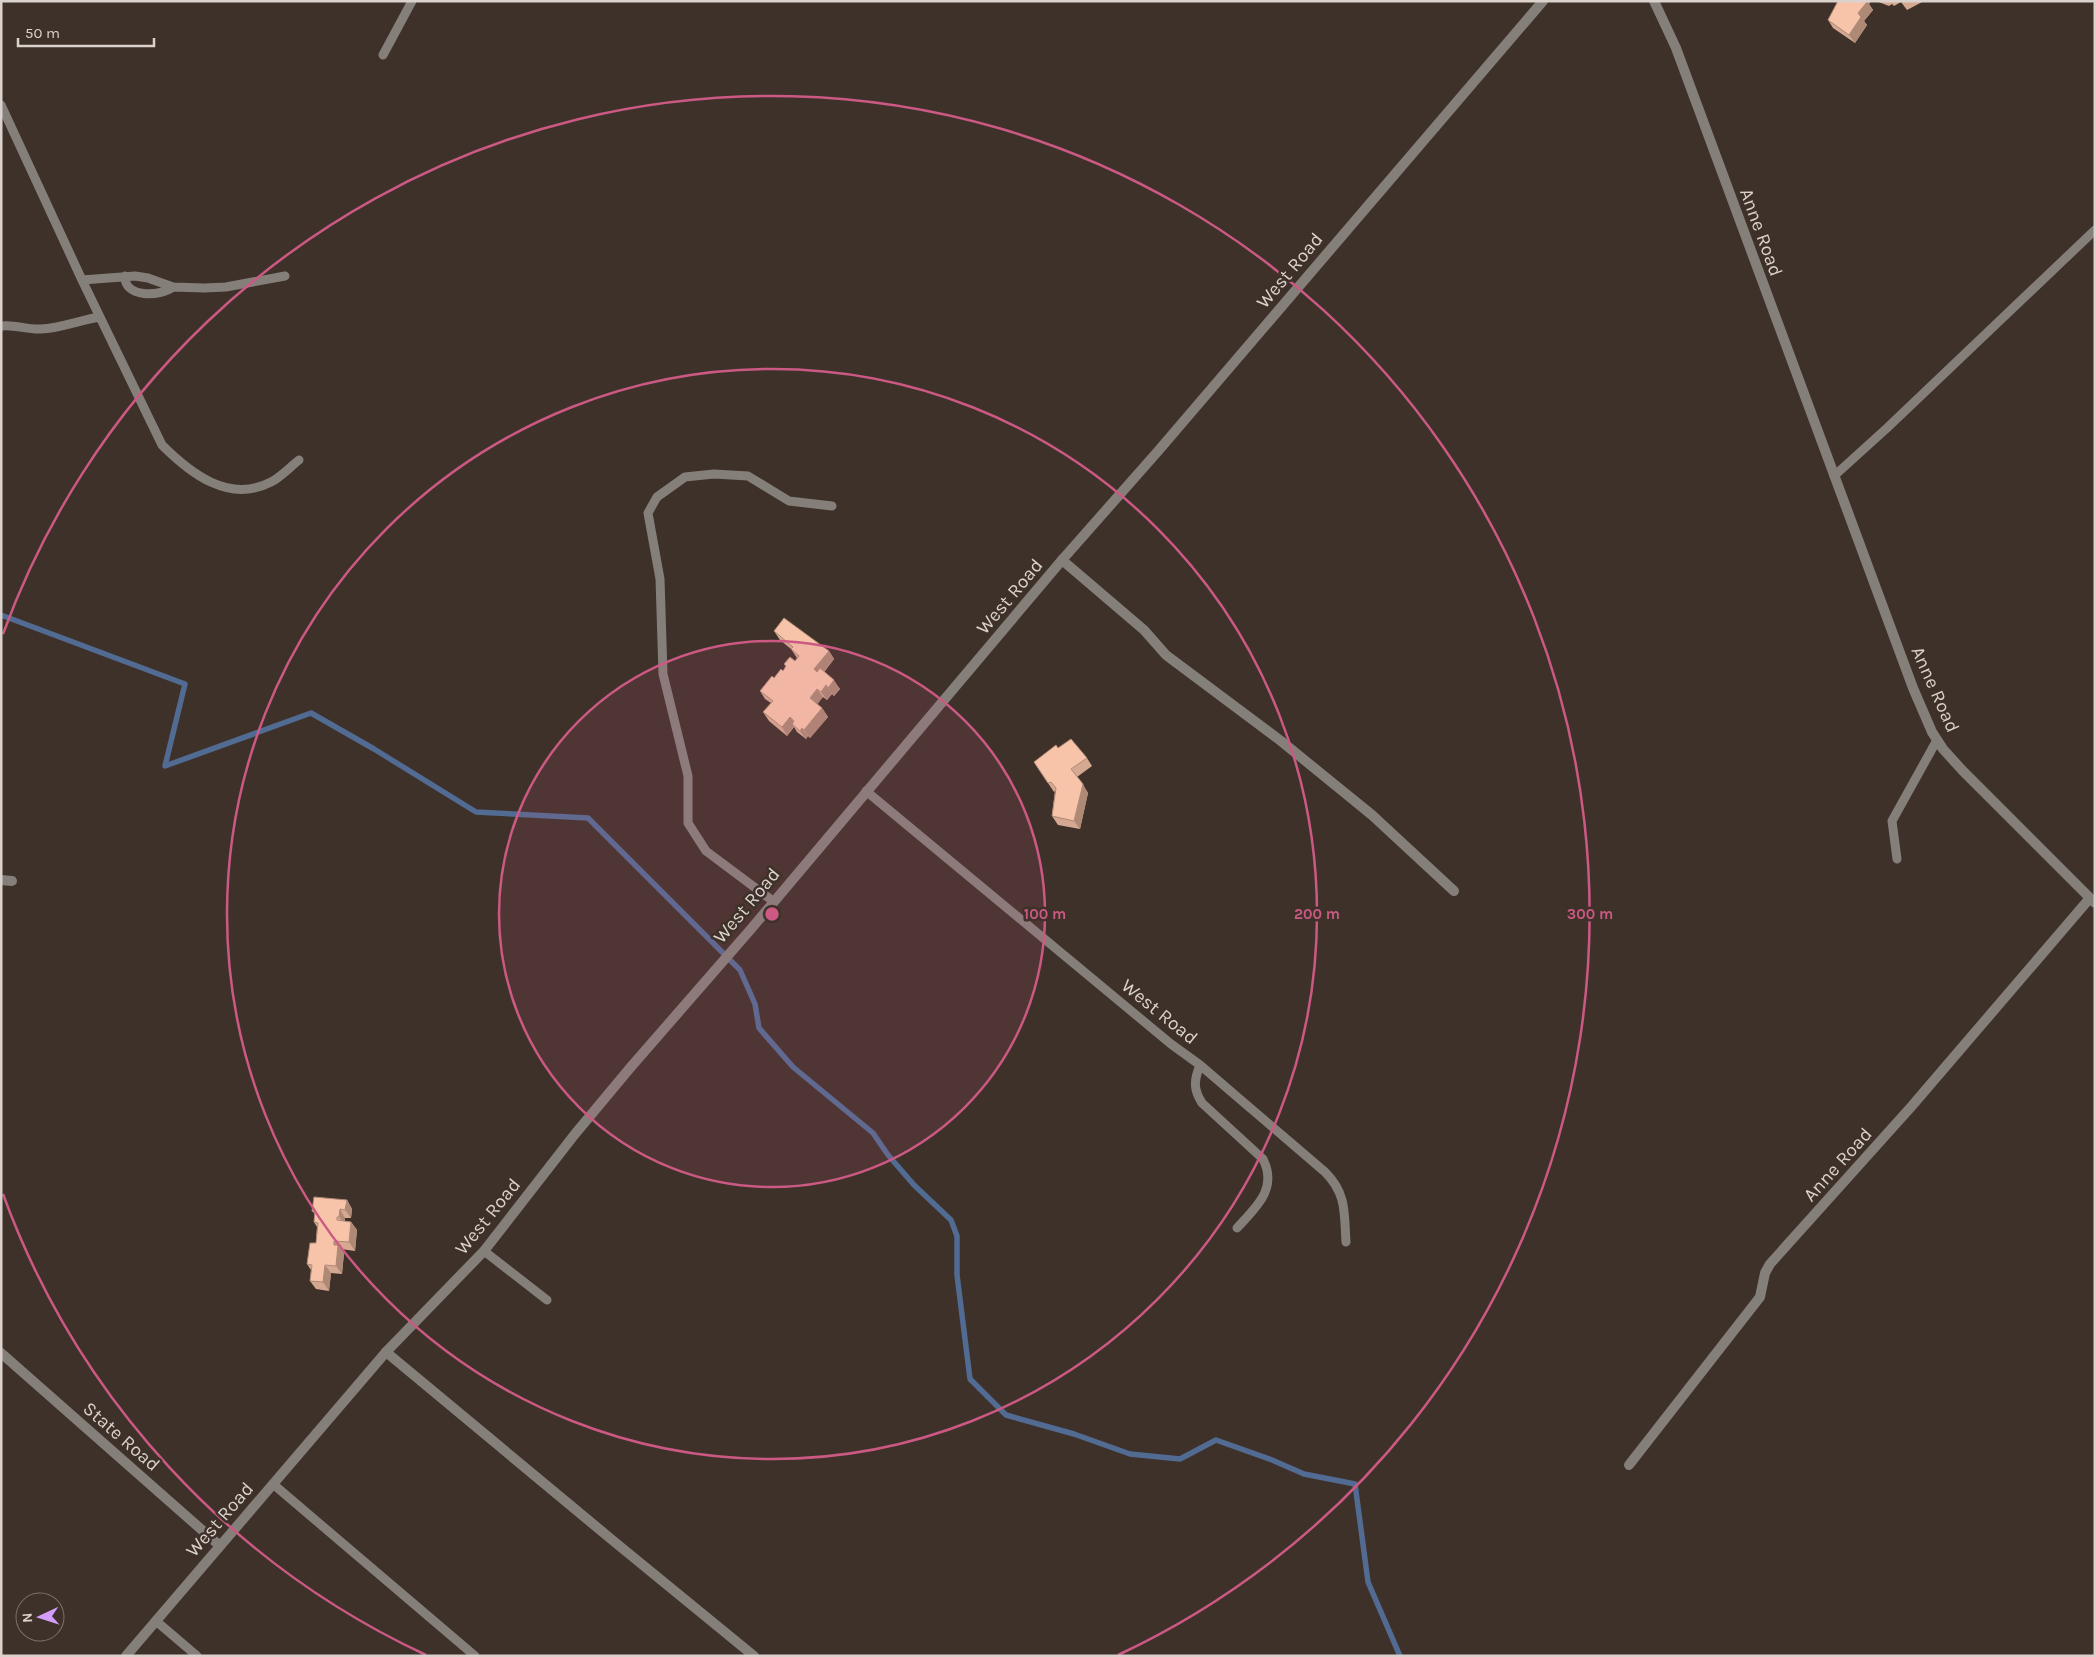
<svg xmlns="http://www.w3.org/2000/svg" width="2096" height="1657" font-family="Karla,sans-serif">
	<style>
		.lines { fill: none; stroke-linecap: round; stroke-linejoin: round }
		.stream { stroke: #526b93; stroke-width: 5.5 }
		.service { stroke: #857f7a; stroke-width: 9 }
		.minor { stroke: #857f7a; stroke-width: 10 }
		.tertiary { stroke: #857f7a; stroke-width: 10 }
		.wall { fill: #d5a991 }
		.shaded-wall { fill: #ae8976 }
		.building { fill: #f8c4a9; stroke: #ae8976 }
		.ring { fill: none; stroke: #cb5983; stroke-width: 2.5 }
		.labels { text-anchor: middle; stroke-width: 5; stroke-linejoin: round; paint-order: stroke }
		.street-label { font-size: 19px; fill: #dbd2ce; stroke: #3e312a }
		.centre { fill: #cb5983; stroke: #3e312a; stroke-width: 2.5 }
		.ring-label { font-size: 15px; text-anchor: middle; font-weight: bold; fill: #cb5983; stroke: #3e312a; stroke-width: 5; stroke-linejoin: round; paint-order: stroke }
	</style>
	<rect width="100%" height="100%" fill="#3e312a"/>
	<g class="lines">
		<path class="stream" d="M1,615l184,69 -20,82 146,-53 63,36 102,63 112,6 152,152 15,34 4,24 34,39 80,66 15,22 26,30 37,35 6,16v39l13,104 36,36 68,19 56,20 50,5 36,-19 56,20 32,14 51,10 13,98 32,74"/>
		<path class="service" d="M383,55l29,-54
			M1,105l81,175 80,165c28,28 67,59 109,37 10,-5 19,-15 28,-22
			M125,276c-1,22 35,21 48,11
			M82,280l53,-4 13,2 25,9 31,1 22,-1 59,-11
			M1,326c14,-2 26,4 40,3 20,-1 39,-9 59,-12
			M1834,476l53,-48 208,-198
			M866,791l305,253 29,21 125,107c22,22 19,41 21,70
			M1897,859l-5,-38 45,-81
			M773,901l-67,-50 -18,-28v-47l-25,-102 -3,-95 -12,-66 9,-16 28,-20 29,-3 34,2 41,25 43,5
			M1200,1065c-6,15 -7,24 2,38l61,56c15,30 -7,48 -26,69
			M484,1251l63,49
			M273,1484l202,172
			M156,1621l41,35"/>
		<path class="minor" d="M1654,1l22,47 237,640 19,44 11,17 19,21 133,133
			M1062,560l82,70 22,25 115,86 91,74 82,76
			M1,880l11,1
			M386,1352l225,187 143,117
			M1,1353l218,192
			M1629,1465l131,-168 5,-24 5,-9 141,-157 179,-209"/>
		<path class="tertiary" d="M126,1656l260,-304 98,-101 91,-117 55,-66 121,-139 311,-369 97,-110 384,-449"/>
	</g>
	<path class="wall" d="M1838,1h33l-2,3 4,6 -9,11 3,4 -12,18 -22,-15 -5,-8z
		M1876,1h48l-17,9 -6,-8 -7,4 -2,-2 -3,2z
		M774,631l55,20 5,8 -10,13 16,17 -6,7 -2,-2 -5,6 -4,-3 -6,7 5,4 6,9 -18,21 -2,-2 -2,3 -9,-7 -3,-5 -7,9 -18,-15 -6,-9 8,-9 -6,-4 -5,-8 23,-20 3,-4 -2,-3 11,-3 2,-3 -6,-9 -11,-9z
		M1058,748l29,10 5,8 -15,11 11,16 -8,36 -22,-4 -6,-9 3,-25 -1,1 -20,-30z
		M347,1200l5,9 -1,9h-6v3l6,1 6,8 -2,21 -14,-2 3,4 -2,21 -11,-1 -2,18 -13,-2 -6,-8 1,-11 -4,-6 9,-21 1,-16 -3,-5 1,-8 -3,-3z"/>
	<path class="shaded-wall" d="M1864,1h7l-2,3 4,6 -9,11 3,4 -12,18 -6,-8z
		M829,651l5,8 -14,19 -6,-9z
		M834,680l6,9 -6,7 -6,-8z
		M826,685l6,9 -5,6 -6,-8z
		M817,689l6,8 -8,10 -5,-9z
		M822,708l6,9 -18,21 -6,-8z
		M790,717l6,8 -4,-1 2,3 -7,9 -5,-9z
		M802,728l6,8 -2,3 -6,-8z
		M1083,784l5,9 -8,36 -6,-8z
		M347,1200l5,9 -1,9 -6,-8z
		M340,1209l5,9v7l-6,-8z
		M351,1222l6,8 -2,21 -6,-9z
		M334,1241l10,12 -2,21 -6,-8z
		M325,1265l6,8 -2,18 -6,-9z"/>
	<path class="building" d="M1838,1h28l1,1 -9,11 3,4 -12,18 -21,-15z
		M784,618l45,33 -15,18 3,3 3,-4 14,12 -6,8 -2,-3 -5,7 -4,-3 -7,9 12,10 -18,22 -2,-2 -2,3 -8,-7 2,-3 -4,-4 -8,10 -19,-15 10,-11 -13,-10 12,-15 2,2 7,-9 2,2 3,-5 -2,-2 6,-7 5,4 4,-5 -8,-7 2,-2 -19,-16z
		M1071,739l16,19 -16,11 12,15 -9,37 -22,-5 4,-28 -5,-6 -3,1 -14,-21 22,-17 2,3z
		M314,1197l33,3 -2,10 -5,-1 -1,8h-2v3l14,2 -2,20 -15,-1v4h4l-2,21 -11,-1 -2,17 -13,-1 2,-16 -5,-1 3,-21h6l2,-20 -4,-1 1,-11h-3z"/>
	<circle cx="772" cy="914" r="273" fill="#cb5983" fill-opacity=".12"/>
	<g class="ring">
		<circle cx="772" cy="914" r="273"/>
		<circle cx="772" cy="914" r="545"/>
		<path d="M426 1655A818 818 0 0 1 3 1194M3 634A818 818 0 1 1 1118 1655"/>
	</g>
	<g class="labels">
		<g class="street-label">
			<text transform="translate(1762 232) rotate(70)" y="7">Anne Road</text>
			<text transform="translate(1289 270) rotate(-50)" y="7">West Road</text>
			<text transform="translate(1009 596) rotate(-50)" y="7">West Road</text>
			<text transform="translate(1936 689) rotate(66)" y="7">Anne Road</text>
			<text transform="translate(746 905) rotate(-50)" y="7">West Road</text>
			<text transform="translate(1160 1011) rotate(39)" y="7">West Road</text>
			<text transform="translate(1837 1164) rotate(-48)" y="7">Anne Road</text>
			<text transform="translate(487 1216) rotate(-51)" y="7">West Road</text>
			<text transform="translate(122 1436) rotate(41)" y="7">State Road</text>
			<text transform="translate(219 1519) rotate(-49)" y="7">West Road</text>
		</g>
	</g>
	<circle cx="772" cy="914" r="8" class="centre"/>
	<g class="ring-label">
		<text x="1045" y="919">100 m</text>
		<text x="1317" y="919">200 m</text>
		<text x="1590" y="919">300 m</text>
	</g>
	<rect width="2096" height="1657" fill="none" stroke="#dbd2ce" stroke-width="5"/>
	<g transform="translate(40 1617) rotate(266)"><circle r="24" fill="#3e312a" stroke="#7d716c"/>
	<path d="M0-4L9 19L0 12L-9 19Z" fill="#d49cfb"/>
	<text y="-8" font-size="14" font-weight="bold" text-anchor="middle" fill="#dbd2ce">N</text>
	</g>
	<path d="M18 38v8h136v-8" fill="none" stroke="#dbd2ce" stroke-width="2.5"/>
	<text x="25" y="38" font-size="15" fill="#dbd2ce" stroke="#3e312a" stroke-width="4" paint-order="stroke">50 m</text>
</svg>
